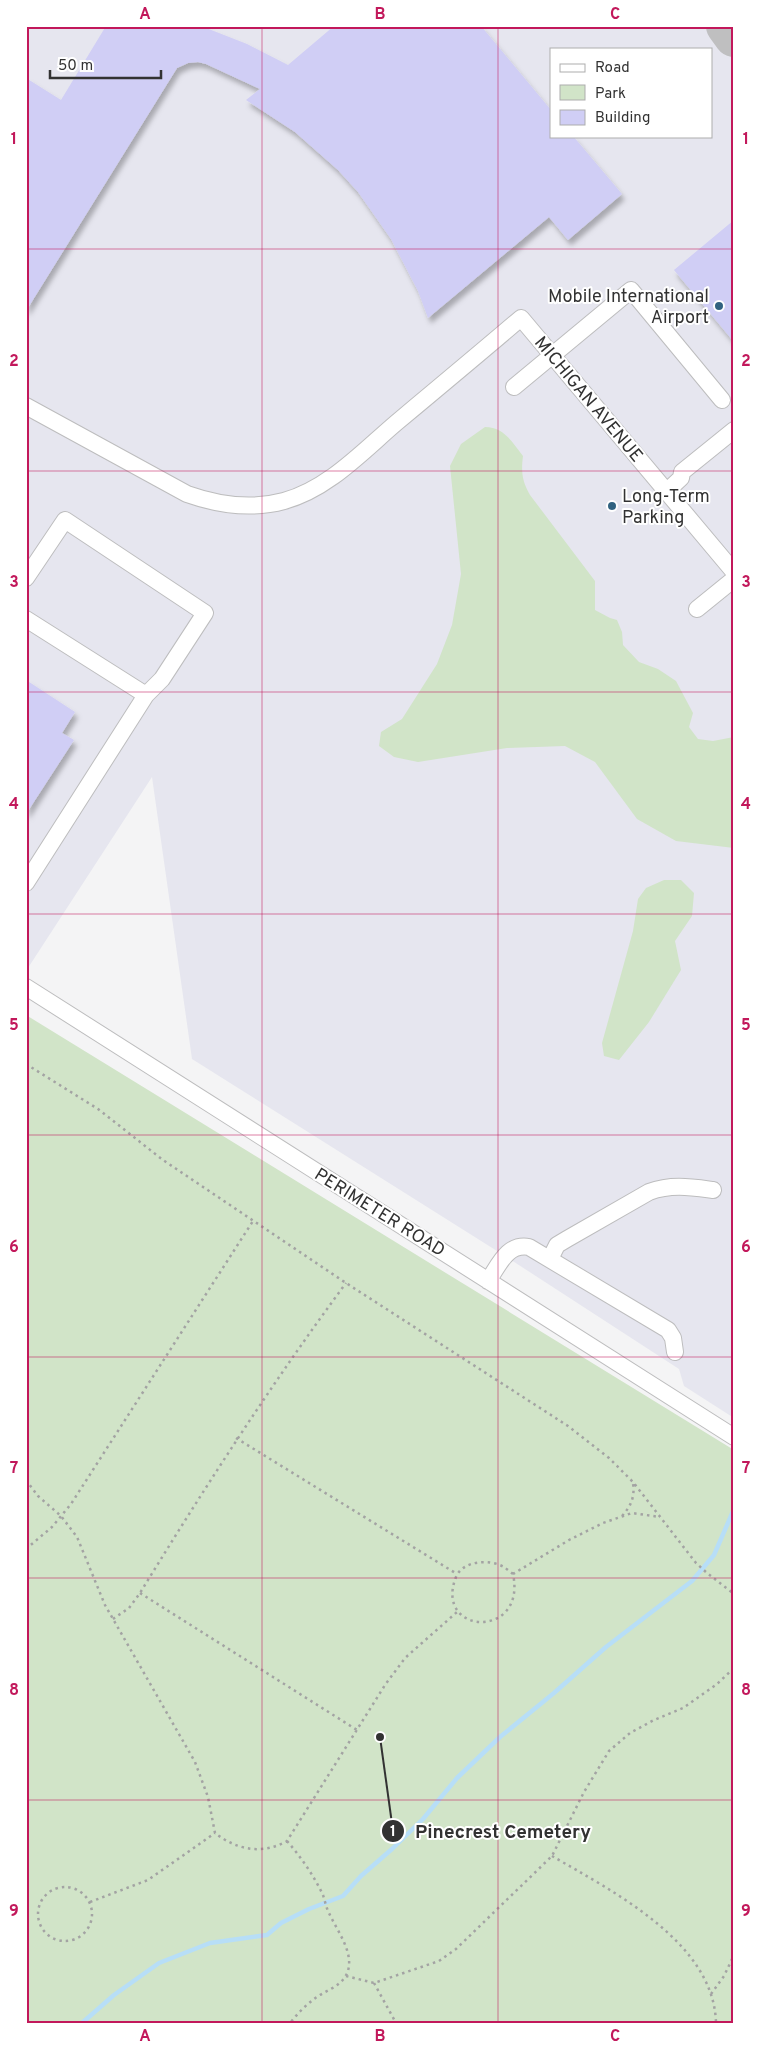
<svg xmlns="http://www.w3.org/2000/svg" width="760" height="2049" font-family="Overpass,sans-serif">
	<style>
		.built { fill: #e6e6ef; fill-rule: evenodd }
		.green { fill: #d1e4c8 }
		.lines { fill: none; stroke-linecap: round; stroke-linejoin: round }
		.stream { stroke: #b7def7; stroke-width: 4.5 }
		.taxiway { stroke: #bfbfc0; stroke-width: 40 }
		.building { fill: #d0cef5; filter: url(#shadow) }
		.minor-casing { stroke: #bdbdbe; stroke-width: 18 }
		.path { stroke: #a3a3a3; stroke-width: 2.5; stroke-dasharray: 2.5 4; stroke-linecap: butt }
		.minor { stroke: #fff; stroke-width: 16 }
		.grid { fill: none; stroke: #c2185b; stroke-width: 1; stroke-opacity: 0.55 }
		.poi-dot { fill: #316280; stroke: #fff; stroke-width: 2 }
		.labels { text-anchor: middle; stroke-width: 4; stroke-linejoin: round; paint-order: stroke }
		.poi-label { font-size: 18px; fill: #323232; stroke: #fff; text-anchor: end }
		.street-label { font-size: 18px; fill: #323232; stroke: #fff }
		.leader { fill: none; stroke: #323232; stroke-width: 2 }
		.callout-dot { fill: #323232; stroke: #fff; stroke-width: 2 }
		.mark-label { font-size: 15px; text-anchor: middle; font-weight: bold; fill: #fff }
		.callout-label { font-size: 19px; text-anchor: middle; font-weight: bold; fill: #323232; stroke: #fff; stroke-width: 4; stroke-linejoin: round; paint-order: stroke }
		.neatline { fill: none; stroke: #c2185b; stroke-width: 2 }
		.grid-label { font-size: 16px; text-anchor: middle; font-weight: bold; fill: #c2185b }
	</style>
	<defs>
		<filter id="shadow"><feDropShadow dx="3" dy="5.5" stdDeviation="2.5" flood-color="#0004"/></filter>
	</defs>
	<rect width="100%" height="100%" fill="#f4f4f5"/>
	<path class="built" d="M26,26h708v1392l-50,-32 -5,-17 -174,-113 -313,-197 -40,-282 -126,194zM551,49h160v87h-160z"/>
	<path class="green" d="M485,427c19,0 27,15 38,29 -2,16 -1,25 7,39l65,86v29l15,8 7,2 5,12 1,13 16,17 19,7 18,12 17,32 -4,14 9,12 15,2 21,-4v111l-58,-7 -39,-22 -42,-57 -30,-16 -58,2 -89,14 -24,-5 -15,-11 2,-14 21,-13 35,-55 15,-39 9,-51 -11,-108 11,-22z
		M664,880h17l13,13 -2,23 -17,25 6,29 -32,52 -30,38 -15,-4 -2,-13 31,-112 5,-32 8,-11z
		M26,1015l708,435v573h-708z"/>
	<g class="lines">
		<path class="stream" d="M82,2023l32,-28 45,-32 51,-20 57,-8 14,-12 28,-14 34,-13 18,-20 31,-27 31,-30 34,-41 43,-41 54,-44 52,-46 86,-66 22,-26 20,-46"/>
		<path class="taxiway" d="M726,26l8,11"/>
	</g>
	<path class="building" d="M106,26h95l46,18 41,21 46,-39h147l70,84v26h22l49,58 -54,46 -19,-23 -121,101 -10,-27 -27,-52 -33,-47 -20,-22 -43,-38 -49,-32 14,-11 -54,-25 -8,-2 -10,1 -11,5 -151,243v-233l35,22z
		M734,220v122l-60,-72z
		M26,680l49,32 -13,21 12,7 -48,74z"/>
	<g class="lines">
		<defs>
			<path id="minor" d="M514,387l117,-97 91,110
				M26,406l161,88c31,11 64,16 97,7 44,-12 78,-49 112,-78 42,-35 84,-70 125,-105l213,254
				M666,492l15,-14 1,-6 52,-42
				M26,578l39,-58 140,93 -43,66 -16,16 -120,188
				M697,609l37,-30
				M26,619l120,76
				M26,987l708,450
				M550,1259l7,-14 10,-6 82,-47c22,-8 41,-5 64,-2
				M488,1281c11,-16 19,-38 41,-34l139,83 5,8 2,14"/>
		</defs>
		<use href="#minor" class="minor-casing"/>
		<path class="path" d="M26,1064l72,45 65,51 183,123 222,143 41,32 24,24 63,81 11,10 27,21
			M236,1438l221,136
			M26,1480l12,16 23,20 16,21 28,68 90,157 13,35 7,36c22,17 47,22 72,8l98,-156 20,-27 52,-46
			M622,1516c9,-10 13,-19 11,-33
			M26,1549l26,-22 19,-23 182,-283
			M513,1574c-3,-2 -6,-5 -9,-7 -14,-8 -41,-7 -48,10 -23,58 71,63 57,-3l56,-34 34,-17 29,-10 28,4
			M140,1593l217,137
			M113,1619l16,-11 11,-15c65,-106 132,-210 206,-310
			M287,1841c14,16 27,35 36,54 2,6 3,12 6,18 8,18 29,44 16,64 -7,11 -21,14 -31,22 -9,7 -17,15 -24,24
			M552,1856c60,35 162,86 164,167
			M38 1914a27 27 0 1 1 54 0a27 27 0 1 1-54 0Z
			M90,1902l58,-22 67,-47
			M346,1976l28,7 65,-22 17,-12 96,-93 32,-64 25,-41 21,-18 24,-13 29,-12 34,-24 17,-16
			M374,1983l22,40
			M711,1994l13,-18 10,-21"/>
		<use href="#minor" class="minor"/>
	</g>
	<path class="grid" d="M262,26v1997M498,26v1997M26,249h708M26,471h708M26,692h708M26,914h708M26,1135h708M26,1357h708M26,1578h708M26,1800h708"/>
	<g class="poi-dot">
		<circle cx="719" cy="306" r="5"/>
		<circle cx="612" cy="506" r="5"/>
	</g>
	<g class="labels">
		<g class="poi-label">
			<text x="709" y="302">Mobile International<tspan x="709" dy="21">Airport</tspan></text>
			<text x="622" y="502" text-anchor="start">Long-Term<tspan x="622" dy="21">Parking</tspan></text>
		</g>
		<g class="street-label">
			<text transform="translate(589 399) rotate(50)" y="6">MICHIGAN AVENUE</text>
			<text transform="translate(380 1212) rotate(32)" y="6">PERIMETER ROAD</text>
		</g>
	</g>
	<path class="leader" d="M380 1737L393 1831"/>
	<g class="callout-dot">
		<circle cx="380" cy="1737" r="5"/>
		<circle cx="393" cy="1831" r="12"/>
	</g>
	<g class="mark-label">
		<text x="393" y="1836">1</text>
	</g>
	<g class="callout-label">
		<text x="503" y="1838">Pinecrest Cemetery</text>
	</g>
	<rect width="760" height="2049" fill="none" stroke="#ffffff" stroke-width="55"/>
	<rect x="550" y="48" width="162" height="90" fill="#ffffff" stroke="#adadad"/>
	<rect x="560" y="64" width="25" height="8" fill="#ffffff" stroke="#adadad"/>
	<text x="595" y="72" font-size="15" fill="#323232">Road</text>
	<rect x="560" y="85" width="25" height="15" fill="#d1e4c8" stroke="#adadad"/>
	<text x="595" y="98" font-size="15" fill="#323232">Park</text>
	<rect x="560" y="110" width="25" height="15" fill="#d0cef5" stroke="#adadad"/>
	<text x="595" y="122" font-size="15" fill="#323232">Building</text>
	<path d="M50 70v8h111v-8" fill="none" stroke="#323232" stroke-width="2.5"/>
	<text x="58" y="70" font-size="15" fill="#323232" stroke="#ffffff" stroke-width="4" paint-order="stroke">50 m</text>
	<rect x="28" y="28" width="704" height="1994" class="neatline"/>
	<g class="grid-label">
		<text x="145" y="19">A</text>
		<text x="380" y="19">B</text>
		<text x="615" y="19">C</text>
		<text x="14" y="144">1</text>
		<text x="746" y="144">1</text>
		<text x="14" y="366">2</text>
		<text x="746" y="366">2</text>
		<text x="14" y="587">3</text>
		<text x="746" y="587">3</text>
		<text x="14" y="809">4</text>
		<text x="746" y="809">4</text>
		<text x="14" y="1030">5</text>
		<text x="746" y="1030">5</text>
		<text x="14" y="1252">6</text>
		<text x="746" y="1252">6</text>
		<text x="14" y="1473">7</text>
		<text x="746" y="1473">7</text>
		<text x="14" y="1695">8</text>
		<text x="746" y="1695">8</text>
		<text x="14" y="1916">9</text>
		<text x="746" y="1916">9</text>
		<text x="145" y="2041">A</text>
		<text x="380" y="2041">B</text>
		<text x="615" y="2041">C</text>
	</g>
</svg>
